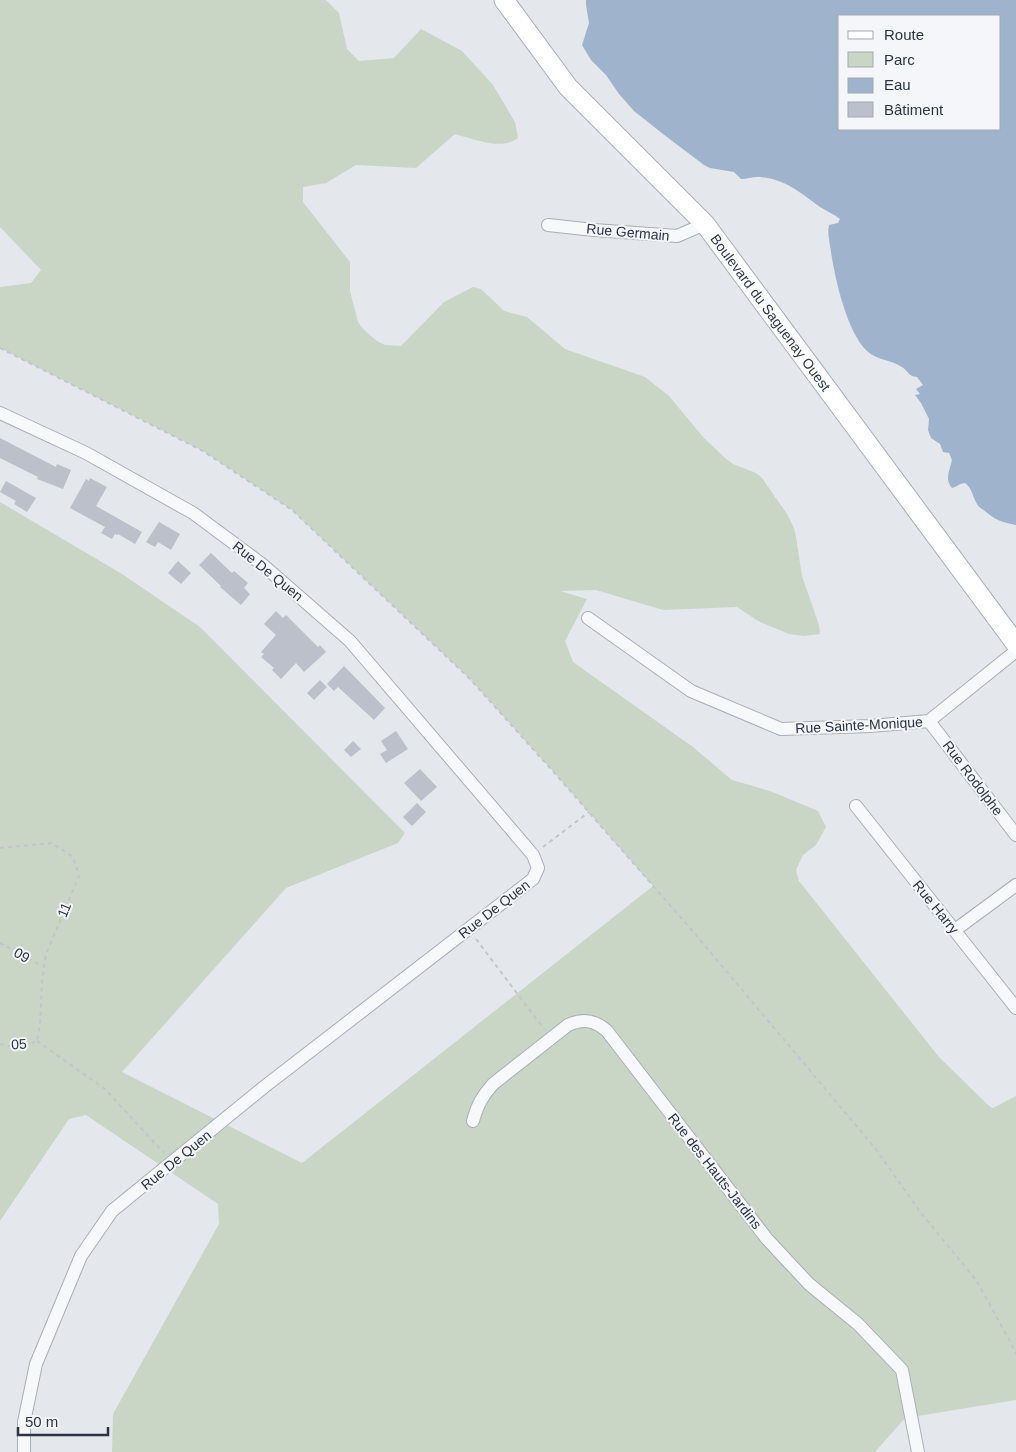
<svg xmlns="http://www.w3.org/2000/svg" width="1016" height="1452" font-family="Helvetica,sans-serif">
	<style>
		.green { fill: #c9d6c5 }
		.water { fill: #9fb4cc; fill-rule: evenodd }
		.building { fill: #bbc0ca }
		.lines { fill: none; stroke-linecap: round; stroke-linejoin: round }
		.minor-casing { stroke: #a9aeb7; stroke-width: 14 }
		.secondary-casing { stroke: #a9aeb7; stroke-width: 21 }
		.path { stroke: #c2c5cb; stroke-width: 2; stroke-dasharray: 4 4; stroke-linecap: butt }
		.minor { stroke: #f7f8fa; stroke-width: 12 }
		.secondary { stroke: #fff; stroke-width: 19 }
		.labels { text-anchor: middle; stroke-width: 4; stroke-linejoin: round; paint-order: stroke }
		.street-label { font-size: 14px; fill: #2b3445; stroke: #f4f6f9 }
	</style>
	<rect width="100%" height="100%" fill="#e4e7ec"/>
	<path class="green" d="M0,0h326l13,13 8,36 12,12 35,-3 27,-29 41,22 31,34 22,37 3,16c-17,13 -44,1 -63,-4l-39,34 -60,-3 -30,18 -23,4v15l47,60v29l8,31 5,7 14,12 8,4 16,1 43,-44 29,-15 8,2 23,22 23,6 38,32 80,28 24,19 35,42 21,20 8,6 23,9 6,5 25,36 7,14 2,9 6,39 17,49 1,9 -16,2 -15,-2 -31,-13 -21,-14 -74,3 -67,-20 -36,1 27,8 -22,42 8,21 120,85 39,33 38,11 48,20 8,16 -10,18 -13,10 -7,15 3,11 140,176 50,49 4,2 23,-12v304l-111,18 -30,34h-763l1,-38 106,-190 -1,-20 -132,-89 -17,4 -69,102v-719l122,72 78,53 205,206 -7,10 -112,45 -164,184 180,91 351,-277 -95,-109 -88,-98 -178,-169 -89,-59 -203,-103v-61l31,-4 10,-13 -41,-43z"/>
	<path class="water" d="M586,0h430v525c-14,-3 -19,-4 -30,-13 -3,-3 -7,-4 -9,-8 -5,-8 -4,-15 -12,-21 -5,0 -8,4 -13,5 -8,-9 -2,-18 0,-28l-3,-7 -6,-1 -3,-8 -9,-6 -3,-8 1,-11 -8,-16 -6,-8 5,-1 -4,-5 7,-4 -6,-8c-9,-1 -8,-5 -15,-10 -10,-7 -26,-7 -35,-16 -20,-19 -32,-72 -36,-99 -1,-9 -4,-18 -2,-27l9,-2 2,-4c-6,-5 -14,-8 -20,-12 -20,-15 -38,-30 -63,-30 -5,0 -11,2 -16,2l-7,-7 -24,-4 -6,-3 -41,-31 -29,-23 -15,-17 -13,-19 -15,-15 -9,-15 7,-22 -3,-18zM1000,16v113h-160v-113z"/>
	<path class="building" d="M0,438l56,29 1,-3 14,6 -8,19 -26,-10 1,-2 -38,-19z
		M90,478l17,9 -11,19 46,26 -7,12 -17,-10 -1,1 -2,-1 -3,5 -11,-6 4,-6 -35,-19 16,-29 3,2z
		M6,481l30,17 -9,14 -13,-8 2,-3 -16,-9z
		M159,522l21,12 -9,16 -13,-8 -3,5 -9,-5z
		M211,553l21,20 2,-2 14,12 -4,5 6,6 -9,11 -21,-18 1,-1 -22,-21z
		M178,561l13,12 -10,11 -13,-11z
		M276,611l7,7 3,-3 32,32 2,-2 6,7 -22,20 -8,-9 -15,16 -9,-9 2,-2 -13,-11 3,-3 -3,-2 15,-17 -12,-11z
		M344,666l41,42 -11,12 -36,-33 -4,4 -7,-7z
		M320,680l7,7 -13,13 -7,-7z
		M396,731l12,18 -22,14 -6,-9 7,-4 -6,-9z
		M353,741l8,8 -10,8 -7,-7z
		M420,769l17,18 -16,14 -17,-18z
		M417,803l9,9 -14,14 -9,-9z"/>
	<g class="lines">
		<defs>
			<path id="minor" d="M548,225l46,5 83,6 28,-12
				M0,413l86,40 107,60 70,52 87,76 183,214 5,13 -5,11 -269,208 -152,124 -31,45 -45,108 -12,58v30
				M588,618l103,73 90,38 89,-3 59,-5 87,-70
				M929,721l87,114
				M856,806l160,202
				M955,930l61,-45
				M473,1121c4,-15 9,-25 20,-37l75,-59c15,-7 27,-5 39,6l160,208 42,45 49,40 44,46 16,82"/>
			<g id="secondary">
				<path id="s1" d="M504,0l64,87 137,137 311,420"/>
			</g>
		</defs>
		<use href="#minor" class="minor-casing"/>
		<use href="#secondary" class="secondary-casing"/>
		<path class="path" d="M0,348l203,103 89,59 178,169 88,98 132,151 185,220 46,65 55,67 35,63 5,11
			M543,847l46,-35
			M0,848l52,-5 21,14 6,19 -33,78 -4,28 -2,43 -3,16
			M476,939l68,90
			M0,943l44,24
			M37,1041l68,48 59,64
			M0,1044c13,4 25,3 37,-3"/>
		<use href="#minor" class="minor"/>
		<use href="#secondary" class="secondary"/>
	</g>
	<g class="labels">
		<g class="street-label">
			<text transform="translate(628 232) rotate(5)" y="5">Rue Germain</text>
			<text dy="5" stroke="none"><textPath href="#s1" startOffset="412">Boulevard du Saguenay Ouest</textPath></text>
			<text transform="translate(268 571) rotate(39)" y="5">Rue De Quen</text>
			<text transform="translate(859 725) rotate(-3)" y="5">Rue Sainte-Monique</text>
			<text transform="translate(973 778) rotate(53)" y="5">Rue Rodolphe</text>
			<text transform="translate(936 907) rotate(51)" y="5">Rue Harry</text>
			<text transform="translate(494 909) rotate(-38)" y="5">Rue De Quen</text>
			<text transform="translate(64 910) rotate(-68)" y="5">11</text>
			<text transform="translate(22 955) rotate(29)" y="5">09</text>
			<text transform="translate(19 1044) rotate(-4)" y="5">05</text>
			<text transform="translate(176 1160) rotate(-39)" y="5">Rue De Quen</text>
			<text transform="translate(715 1171) rotate(52)" y="5">Rue des Hauts-Jardins</text>
		</g>
	</g>
	<rect x="838" y="15" width="162" height="115" fill="#f4f6f9" stroke="#a4a8b1"/>
	<rect x="848" y="31" width="25" height="8" fill="#ffffff" stroke="#a4a8b1"/>
	<text x="884" y="40" font-size="15" fill="#2b3445">Route</text>
	<rect x="848" y="52" width="25" height="15" fill="#c9d6c5" stroke="#a4a8b1"/>
	<text x="884" y="65" font-size="15" fill="#2b3445">Parc</text>
	<rect x="848" y="78" width="25" height="15" fill="#9fb4cc" stroke="#a4a8b1"/>
	<text x="884" y="90" font-size="15" fill="#2b3445">Eau</text>
	<rect x="848" y="102" width="25" height="15" fill="#bbc0ca" stroke="#a4a8b1"/>
	<text x="884" y="115" font-size="15" fill="#2b3445">Bâtiment</text>
	<path d="M18 1427v8h90v-8" fill="none" stroke="#2b3445" stroke-width="2.5"/>
	<text x="25" y="1427" font-size="15" fill="#2b3445" stroke="#f4f6f9" stroke-width="4" paint-order="stroke">50 m</text>
</svg>
